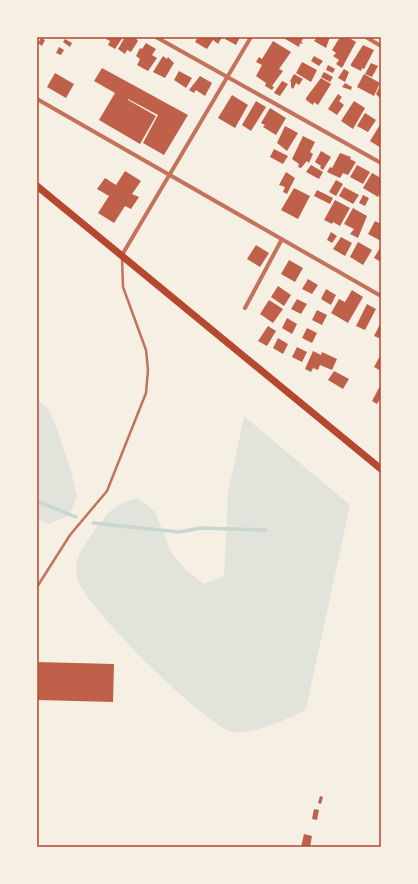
<svg xmlns="http://www.w3.org/2000/svg" width="418" height="884" font-family="'Fira Sans Condensed',sans-serif">
	<style>
		.green { fill: #e2e4dc }
		.lines { fill: none; stroke-linecap: round; stroke-linejoin: round }
		.stream { stroke: #c9d6d2; stroke-width: 3.5 }
		.building { fill: #bf614a }
		.service { stroke: #c5725c; stroke-width: 2.5 }
		.minor { stroke: #c5725c; stroke-width: 4 }
		.secondary { stroke: #b5482f; stroke-width: 7 }
		.neatline { fill: none; stroke: #b5482f; stroke-width: 1.5 }
	</style>
	<rect width="100%" height="100%" fill="#f6efe4"/>
	<path class="green" d="M37,400l11,8 9,21 14,42 6,25 -8,20 -20,8 -12,-5z
		M244,416l106,89 -44,204c-12,9 -59,27 -74,23 -28,-8 -145,-123 -154,-152 -6,-22 5,-32 16,-49 13,-19 22,-28 44,-33l17,14 17,42 15,17 17,13 20,-8 4,-83z"/>
	<g class="lines">
		<path class="stream" d="M37,501l39,16
			M93,523l86,9 22,-4 65,2"/>
	</g>
	<path class="building" d="M107,37h16l-8,12 -7,-4 2,-4 -4,-2z
		M125,37h10l3,4 -7,11 -4,-2 -2,4 -7,-5z
		M198,37h24l-4,7 -5,-4 -6,9 -12,-7z
		M227,37h13l-4,8 -11,-6z
		M282,37h22l-3,5 2,1 -1,1 -2,-1 -1,4z
		M317,37h13l-4,11 -12,-7z
		M340,37h8l8,5 -14,26 -6,-4 3,-4 -6,-4 3,-3 -4,-3z
		M41,38l4,2 -3,6 -4,-3z
		M65,39l7,4 -2,4 -7,-5z
		M273,41l18,11 -12,17 4,2 -11,15 2,1 -2,3 -7,-4 1,-3 -10,-7 6,-11 -6,-3 3,-5 3,2z
		M146,43l10,6 -4,6 5,3 -9,13 -11,-6 3,-6 -4,-3 4,-8 2,1z
		M363,45l11,5 -10,19 -2,-1 -1,3 -10,-5v-2z
		M59,47l5,3 -3,5 -5,-2z
		M163,56l4,3 1,-2 6,6 -9,15 -12,-6z
		M314,56l9,5 -4,5 -8,-5z
		M302,62l15,8 -6,12 -15,-9z
		M371,63l7,3 -6,11 -7,-3z
		M328,65l7,4 -2,4 -7,-3z
		M102,68l86,47 -24,40 -21,-12 15,-28 -30,-16v1l28,16 -16,28 -41,-24 16,-27 -21,-12z
		M344,69l5,3 -4,10 -7,-4z
		M179,71l13,7 -6,10 -12,-8z
		M324,72l9,5 -3,5 -9,-5z
		M55,73l19,11 -8,14 -19,-11z
		M294,74l9,5 -4,6 -3,-2 -3,6 -2,-2v-5l-1,-1z
		M364,74l16,9 -6,13 -17,-9z
		M200,76l12,7 -7,13 -9,-6 -2,3 -5,-3z
		M321,78l10,6 -13,21 -4,-3 -1,3 -7,-5v-2z
		M282,81l6,3 -8,12 -6,-3z
		M345,83l7,4 -1,3 -9,-3z
		M380,86l1,1 -1,11 -4,-4z
		M338,94l4,3 -3,4 5,4 -7,10 -9,-6z
		M232,95l16,10 -13,23 -17,-10z
		M256,101l10,6 -15,24 -9,-6z
		M354,101l11,7 -12,21 -12,-8z
		M270,108l16,10 -10,17 -13,-8 2,-2 -4,-2z
		M365,113l11,7 -8,12 -11,-6z
		M381,123v25l-11,-7z
		M285,126l13,7 -11,18 -10,-8z
		M303,136l12,6 -5,10 3,2 -4,9 -2,-2 -6,7 -3,-1 1,-3 -7,-5z
		M274,149l14,7 -5,8 -13,-7z
		M321,151l10,6 -8,13 -3,-2 1,-2 -6,-4z
		M340,153l11,4 -1,2 6,3 -8,13 -5,-2 -3,5 -13,-6 3,-5 2,1z
		M311,165l12,7 -4,7 -13,-7z
		M357,165l13,7 -7,12 -13,-7z
		M125,171l16,10 -9,13 7,3 -8,12 -6,-3 -11,17 -16,-10 11,-17 -12,-7 8,-11 11,7z
		M286,172l9,6 -8,16 -4,-2 2,-5 -6,-2z
		M372,173l9,5v14l-3,5 -15,-9z
		M336,180l7,4 -7,12 -7,-4z
		M344,187l15,8 -6,9 -14,-8z
		M294,188l16,8 -12,23 -17,-9z
		M317,190l16,8 -3,6 -16,-8z
		M363,195l6,3 -4,8 -6,-3z
		M335,200l15,8 -10,18 -7,-4 -1,2 -8,-4z
		M353,208l14,8 -9,22 -8,-4 4,-5 -10,-5z
		M375,221l6,3v17l-13,-7z
		M331,232l6,4 -5,7 -5,-3z
		M341,237l11,6 -7,13 -12,-7z
		M358,242l14,8 -9,15 -13,-8z
		M256,245l13,8 -9,14 -13,-8z
		M381,246v16l-7,-4z
		M289,260l14,8 -8,14 -14,-8z
		M308,279l10,6 -6,9 -10,-5z
		M278,286l13,9 -7,11 -13,-9z
		M326,289l10,6 -5,10 -10,-6z
		M352,290l11,7 -15,26 -17,-10 8,-14 6,3z
		M297,299l10,5 -6,10 -10,-5z
		M269,300l14,9 -10,14 -13,-9z
		M367,304l9,5 -11,21 -9,-4z
		M317,310l10,5 -5,10 -10,-5z
		M287,318l10,6 -5,10 -10,-6z
		M381,322v17l-7,-3z
		M268,326l8,5 -9,15 -9,-5z
		M307,328l10,5 -5,10 -10,-5z
		M278,338l10,6 -5,10 -10,-6z
		M297,347l10,5 -5,10 -10,-5z
		M313,351l8,4 1,-3 15,7 -5,11 -12,-5 -2,5 -5,-2 -2,4 -6,-3z
		M381,354v17l-7,-4z
		M334,371l15,8 -6,10 -15,-9z
		M381,384v13l-4,7 -5,-3z
		M37,662l77,2 -1,38 -76,-2z
		M320,796l3,1 -2,7 -3,-1z
		M314,809l5,1 -2,10 -5,-1z
		M304,834l8,2 -2,11h-9z"/>
	<g class="lines">
		<path class="service" d="M37,587l33,-52 37,-44 39,-98 2,-23 -2,-20 -23,-63 -1,-29"/>
		<path class="minor" d="M156,37l225,126
			M366,37l15,9
			M37,99l344,197
			M122,255l129,-218
			M245,308l37,-69"/>
		<path class="secondary" d="M37,186l344,283"/>
	</g>
	<rect width="418" height="884" fill="none" stroke="#f6efe4" stroke-width="76"/>
	<rect x="38" y="38" width="342" height="808" class="neatline"/>
</svg>
